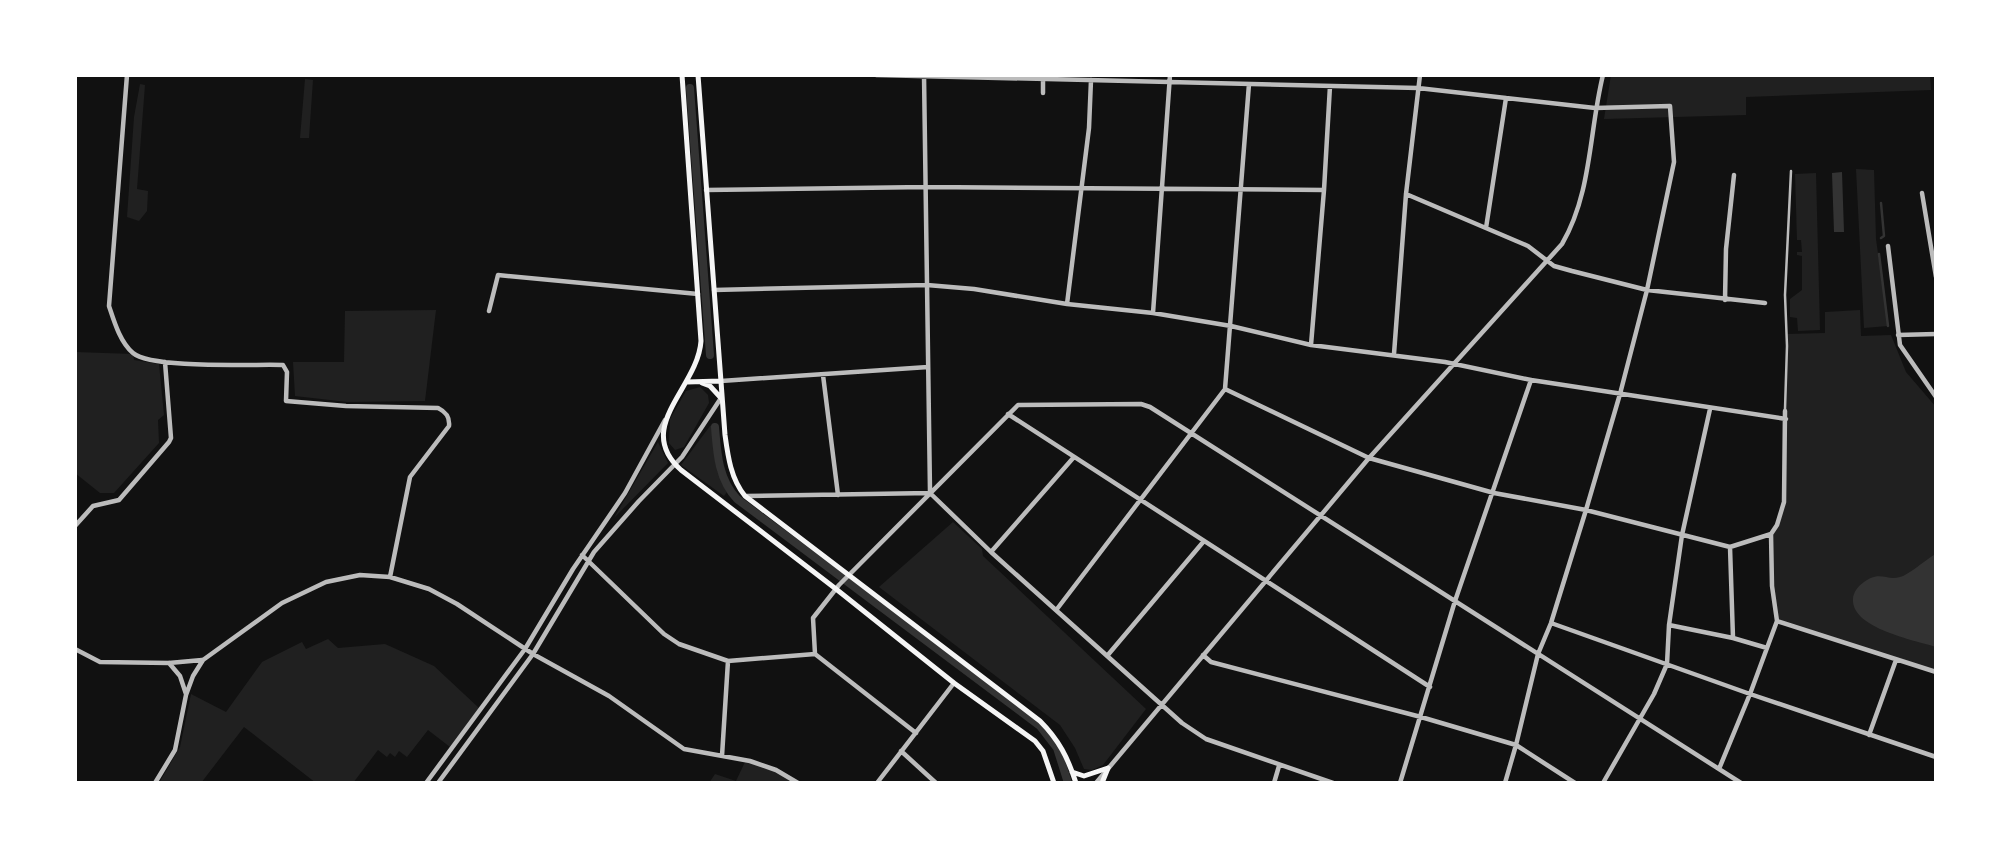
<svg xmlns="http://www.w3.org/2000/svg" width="2011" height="858" font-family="Manrope,sans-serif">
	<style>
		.green { fill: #202020 }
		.water { fill: #333 }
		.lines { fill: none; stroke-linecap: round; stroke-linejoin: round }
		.stream { stroke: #333; stroke-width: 2.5 }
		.canal { stroke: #333; stroke-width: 8 }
		.pedestrian { stroke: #bcbcbc; stroke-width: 2.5 }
		.minor { stroke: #bcbcbc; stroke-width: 4.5 }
		.secondary { stroke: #f5f5f5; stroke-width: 5 }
	</style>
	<rect width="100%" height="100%" fill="#111"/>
	<path class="green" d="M1611,75h319l1,15 -185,7v18l-142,4z
		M305,79l8,1 -4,58h-9z
		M140,84l5,1 -8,104 11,2 -1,20 -8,10 -12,-4 7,-100z
		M1856,169l18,1 2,69 12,87 -24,2z
		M1816,173l4,157 -22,1 -1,-13 -7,-1v-18l12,-9v-34l-5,-1v-3h5l-1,-12h-4l-2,-66z
		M436,310l-11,91 -78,1 -52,-6 -2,-34h51l1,-51z
		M1860,310l1,26 30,-1 15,37 30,35v265l-159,-51c-3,-17 -11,-74 -5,-88 4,-11 8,-20 12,-31l3,-168 38,-1v-21z
		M75,352l58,2 1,6 25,4 5,51 -6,5 1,23 -45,50h-14l-25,-20z
		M700,387l8,8 1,8 -25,44 -9,3 -6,-7 1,-24 16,-28z
		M713,425l4,45 10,22 -3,4 -43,-31 29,-39z
		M658,442l10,21 -54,55z
		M953,522l29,27 1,7 163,153 -43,56 -11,5 -8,-1 -9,-21 -15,-23 -181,-138z
		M328,639l10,9 47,-4 49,22 45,42 -29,39 -22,-17 -21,27 -8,-6 -4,6 -5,-4 -3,4 -9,-7 -25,33h-37l-72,-56 -43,56h-42l21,-36 11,-53 35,18 36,-50 40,-20 4,7z
		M745,762l29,7 23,14h-88l6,-9 21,7z"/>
	<path class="water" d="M1842,172l2,60h-10l-2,-59z
		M1936,554v93c-23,-7 -85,-19 -83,-48 0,-6 5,-13 11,-17 16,-12 22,-1 36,-5 9,-2 26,-18 36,-23z"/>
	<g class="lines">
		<path class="stream" d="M1881,238l3,-2 -3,-33
			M1879,254l9,72"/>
		<path class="canal" d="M690,88l20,267
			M715,427c2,25 3,52 22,72l303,227 17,22 11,35"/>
		<path class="pedestrian" d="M1785,409l2,-63 -2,-51 6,-124"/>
		<path class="minor" d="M127,75l-18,231c5,15 11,36 24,47 18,16 122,11 150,12l4,7 -1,29 60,5 92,2c8,4 12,9 11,18l-39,51 -20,100
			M876,75l542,13 177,20 75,-2 4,56 -27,128 -27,104 -34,116 -35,113 -13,31 -22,91 -11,38
			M924,75l6,417
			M1043,93v-18
			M706,190l220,-3 398,3
			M1922,193l14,84
			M1406,194l122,52 26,20 18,5 75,19 118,13
			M1486,228l20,-130
			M1888,246l12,99 36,52
			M714,290l213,-5 47,4 93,15 86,9 78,13 80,19 134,17 86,18 255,39
			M1725,300l1,-51 8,-74
			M1067,304l22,-176 2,-48
			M489,311l9,-36 200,19
			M1153,313l17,-238
			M1898,335l38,-1
			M1311,345l13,-155 6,-104
			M1394,354l12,-160 14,-119
			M823,375l15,120
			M721,381l207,-14
			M1225,389l144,69 125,35 92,17 144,37 41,-13
			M1008,414l422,273
			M746,496l184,-3 61,59 191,171 24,16 127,44
			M75,526l18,-20 26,-6 50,-58 2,-4 -6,-76
			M991,552l83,-95
			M582,555l82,79 15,10 49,17 87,-7
			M1057,609l168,-220 24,-305
			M1777,621l159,51
			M1551,623l199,71 186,63
			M1669,625l64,13 -3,-91
			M1733,638l34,10
			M75,649l25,13 69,1 33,-3
			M1203,655l8,7 210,55 95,28 59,38
			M1107,656l97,-115
			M169,663l11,13 6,18
			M916,733l-101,-79 -2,-36 26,-33 179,-180 123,-1 9,3 591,376
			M1869,735l27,-75
			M901,751l35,32
			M722,756l6,-95
			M1719,769l31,-75 27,-73 -5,-35 -1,-52 6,-9 7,-23 1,-91
			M155,783l20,-33 11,-55 7,-19 10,-16 79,-57 44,-21 34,-7 30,2 39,12 28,15 76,50 76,42 75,53 66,12 26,9 22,13
			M426,783l99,-134 48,-80 52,-76 40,-73
			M438,783l95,-129 61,-102 45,-51 43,-44 39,-59
			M877,783l77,-100
			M1096,783l273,-325 193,-214c30,-51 27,-113 41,-169
			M1274,783l5,-17
			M1400,783l55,-182 76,-221
			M1603,783l51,-89 13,-30 2,-39 13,-90 28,-126"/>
		<path class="secondary" d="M682,75l19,266c-3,47 -68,86 -20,129l155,119 118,94 81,58 8,10 11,32
			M698,75l27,360c3,22 6,44 20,61l295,225c19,19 28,37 36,62
			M687,382l33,-1
			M702,383l8,3 11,12
			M1072,772l12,4 24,-8
			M1102,783l6,-15"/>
	</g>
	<rect width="2011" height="858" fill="none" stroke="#ffffff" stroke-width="154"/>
</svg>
